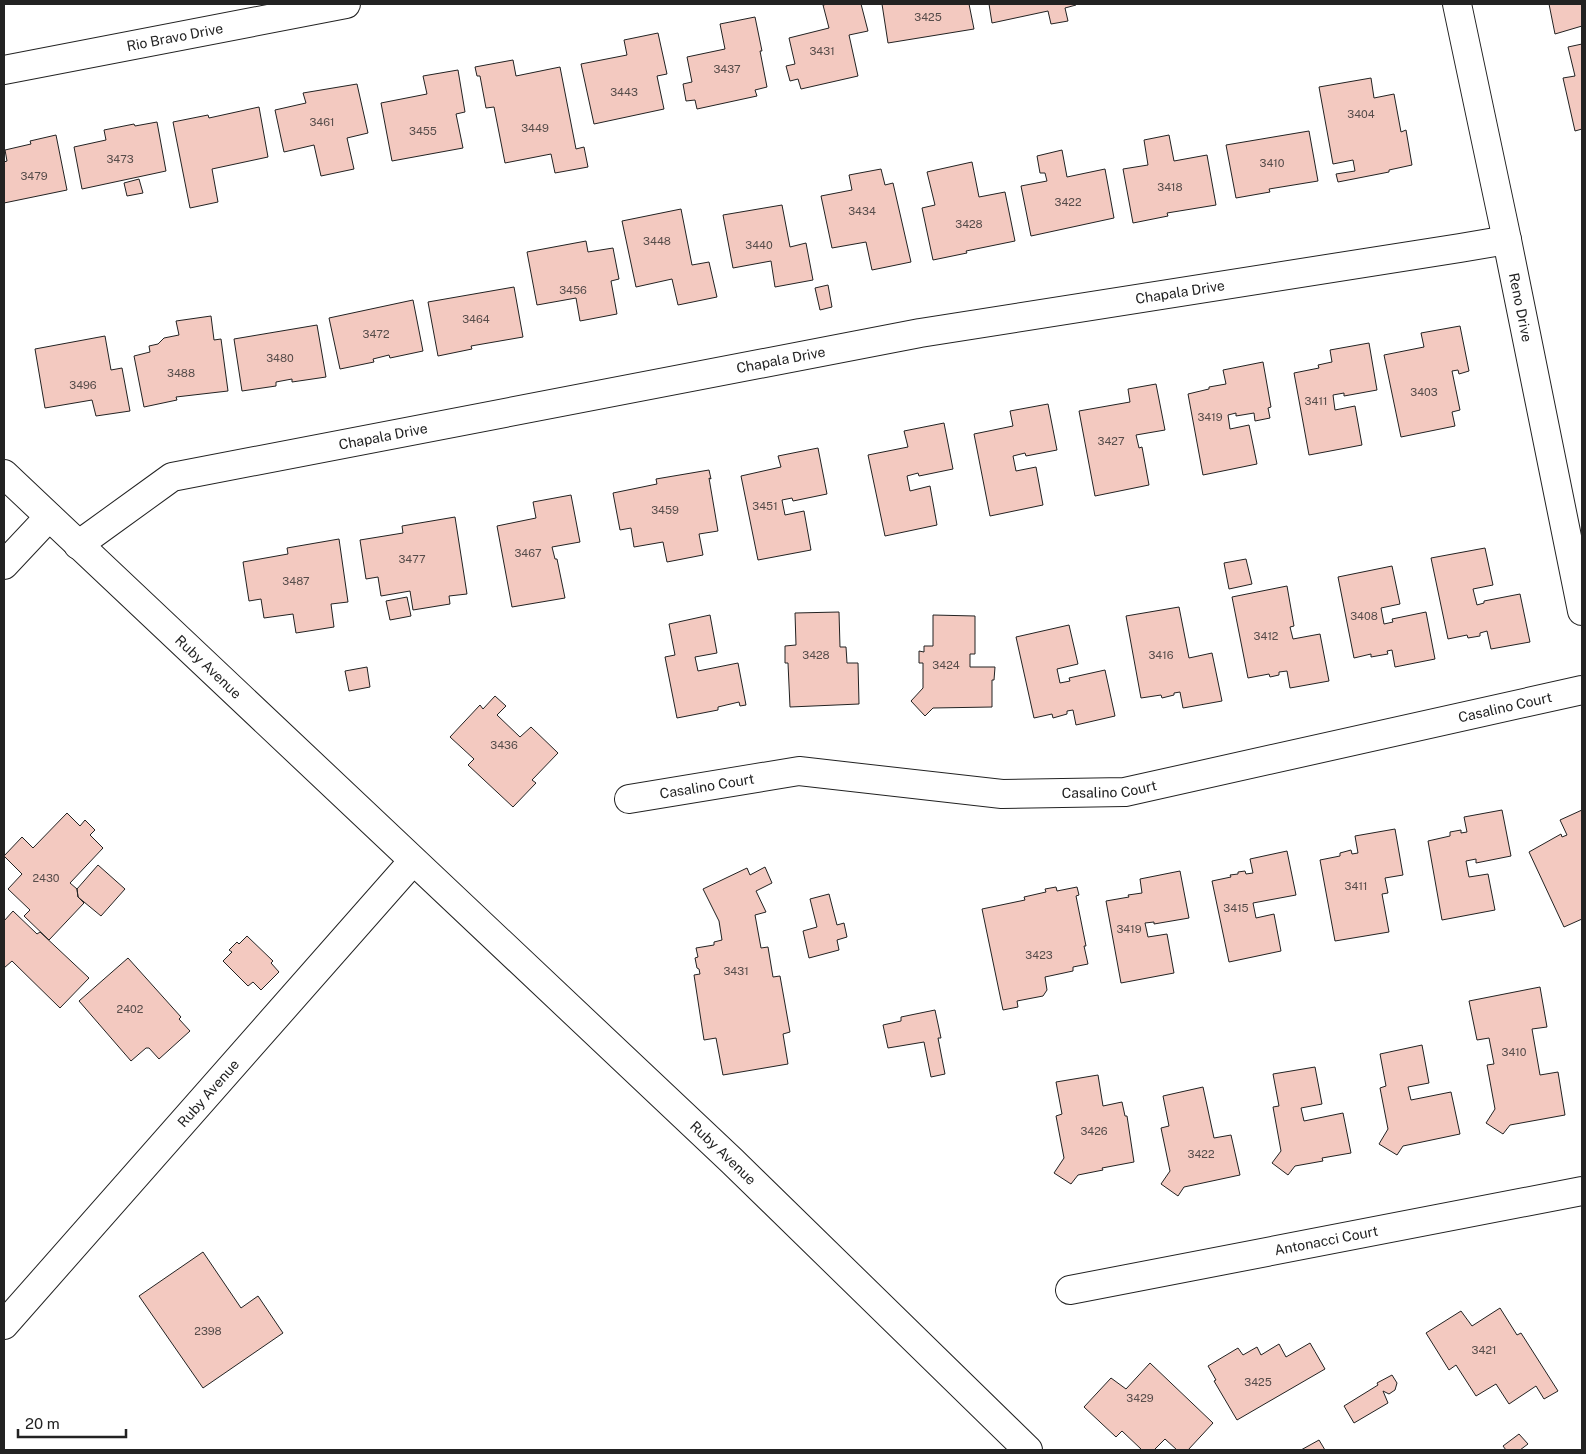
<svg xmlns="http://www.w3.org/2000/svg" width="1586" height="1454" font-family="'Public Sans',sans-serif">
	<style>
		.building { fill: #f3c9c0; stroke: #222 }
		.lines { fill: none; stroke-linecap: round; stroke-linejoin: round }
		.street-casing { stroke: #222; stroke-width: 30 }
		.secondary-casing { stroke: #222; stroke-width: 30 }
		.street { stroke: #fff; stroke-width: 28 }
		.secondary { stroke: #fff; stroke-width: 28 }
		.labels { text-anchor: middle; stroke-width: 4; stroke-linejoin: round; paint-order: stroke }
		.number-label { font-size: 11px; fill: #564c4a }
		.street-label { font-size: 14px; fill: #222; stroke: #fff }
	</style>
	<rect width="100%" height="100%" fill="#fff"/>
	<path class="building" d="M828,4h33l7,27 -19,4 9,41 -57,13 -3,-10 -8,2 -4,-15 9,-2 -6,-26 40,-10 -6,-23z
		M882,4h87l5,25 -86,14z
		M989,4h87v1l-11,3 3,13 -17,3 -3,-13 -56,12z
		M1549,4h33v22l-27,8z
		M755,17l7,34h-2l7,36 -12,3 2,6 -60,13 -2,-9 -9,1 -3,-17 9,-2 -5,-25 38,-8 -5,-25z
		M658,33l9,41 -10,2 7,33 -70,15 -13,-60 46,-9 -3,-15z
		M1582,44v85l-7,2 -12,-53 12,-2 -7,-29z
		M513,60l3,16 44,-9 16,82 8,-2 4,20 -33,6 -4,-19 -46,9 -11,-56 -8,1 -6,-32h-3l-2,-9z
		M458,70l7,42 -9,2 7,34 -71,13 -11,-58 46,-9 -4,-18z
		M1371,78l3,20 20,-4 7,38 5,-2 6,35 -23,5v2l-51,10 -2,-8 19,-3 -2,-11 -20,4 -14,-77z
		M357,84l11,49 -21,5 7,31 -33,7 -7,-31 -30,7 -9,-42 31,-7 -3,-10z
		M259,107l9,50 -56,12 6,33 -28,6 -17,-86 35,-7 1,3z
		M157,122l9,49 -84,18 -8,-42 32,-7 -2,-10 30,-6 1,2z
		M1309,131l9,50 -49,8 1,3 -34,6 -10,-53z
		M56,135l11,55 -63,13v-41l3,-1 -2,-11 26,-6 -1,-3z
		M1169,135l5,26 33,-6 9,50 -49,8 1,3 -35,7 -10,-54 25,-4 -4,-25z
		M1062,150l5,27 38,-8 9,49 -83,18 -10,-50 26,-5 -2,-8h-5l-3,-17z
		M972,162l7,35 26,-5 10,49 -49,10 1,2 -34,7 -11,-52 13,-3 -8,-33z
		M881,169l4,16 8,-2 18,79 -39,8 -6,-28 -34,6 -11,-52 31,-6 -3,-15z
		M139,179l4,14 -16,3 -3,-13z
		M782,205l8,42 16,-4 7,37 -38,7 -4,-26 -38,7 -10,-53z
		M681,209l11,56 17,-3 8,35 -39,8 -6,-26 -36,8 -14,-66z
		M586,241l2,11 25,-4 6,31 -8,2 6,33 -37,7 -4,-23 -39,7 -10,-53z
		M828,285l4,22 -12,3 -5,-22z
		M514,287l9,50 -52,9 1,3 -34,7 -10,-54z
		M413,300l10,51 -33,7 -1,-3 -16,4 1,3 -34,7 -11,-51z
		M211,316l3,24 7,-1 7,52 -52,6 1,3 -33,7 -10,-51 16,-4 -1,-6 9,-2 6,-6 15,-3 -3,-14z
		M317,325l9,52 -34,5v-3l-16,3v4l-34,5 -8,-52z
		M1460,326l9,45 -10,3 -1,-4 -6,1 8,39 -8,2 3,14 -54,11 -17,-82 40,-8 -3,-14z
		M105,336l6,34 11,-2 8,43 -34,5 -4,-16 -47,8 -10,-59z
		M1369,343l8,47 -33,6v-3l-11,2 2,15 20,-4 7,39 -53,10 -15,-82 25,-5 -1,-3 14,-3 -2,-12z
		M1263,362l8,45 -3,1 2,10 -15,3 -1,-8 -18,3v-3l-8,2 2,14 19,-4 8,39 -54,11 -15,-81 21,-5v-2l17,-3 -3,-14z
		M1156,384l9,46 -29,5 3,13 3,-1 7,38 -54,11 -16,-85 51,-9 -2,-13z
		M1048,404l9,46 -31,6 -1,-3 -12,3 3,15 20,-4 7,38 -53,11 -16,-82 39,-8 -3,-15z
		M944,423l9,46 -34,7 -1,-3 -11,3 3,15 20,-5 7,39 -52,11 -17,-81 40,-8 -4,-16z
		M818,448l9,46 -34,7 -1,-3 -10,2 3,15 19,-4 7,39 -53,10 -17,-84 40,-9 -3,-11z
		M709,470l2,9 -2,-1 9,53 -19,3 4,21 -36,7 -4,-20 -29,5 -3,-19 -11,2 -7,-37 44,-9 -1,-5z
		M571,495l9,47 -28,5 3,12h2l8,39 -53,9 -15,-81 39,-8 -3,-16z
		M455,517l12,77 -18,2 1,8 -37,6 -3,-19 -29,5 -3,-19 -12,2 -6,-39 43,-7 -1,-7z
		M339,539l9,63 -17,2 3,23 -38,6 -3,-19 -29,4 -3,-19 -12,2 -6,-39 45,-8 -1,-6z
		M1485,548l8,37 -20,4 4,16 7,-2v-2l36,-7 10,48 -39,7 -4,-18 -7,2v3l-12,2 -1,-3 -19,4 -17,-81z
		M1246,559l6,25 -23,5 -5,-26z
		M1392,566l8,38 -19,4 3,16 9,-2 -1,-3 34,-7 9,47 -40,8 -3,-17 -5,1 1,3 -17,3v-3l-17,4 -16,-81z
		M1287,586l7,40 -4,1 3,12 27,-5 9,47 -39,7 -3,-17 -8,1v3l-9,2 -1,-3 -21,4 -16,-81z
		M407,597l4,19 -21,4 -4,-19z
		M1179,607l10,51 23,-5 10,48 -39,7 -3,-16 -6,1v2l-12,3 -1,-3 -20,3 -15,-82z
		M839,612l1,35h6l1,16h11l1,41 -69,3 -2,-44h-3v-17l11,-1 -1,-32z
		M710,615l7,38 -22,4 3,14 40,-8 8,42 -6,1 -1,-4 -21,5v3l-41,8 -12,-61 10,-2 -6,-31z
		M933,615l42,1v38h-5v13h25l-1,13h-2v27l-59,1 -8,8 -14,-15 12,-13v-25h-4v-12l5,1v-6h9z
		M1069,625l9,39 -21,5 3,14 10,-2 -1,-3 36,-8 10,46 -39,9 -3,-15 -6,1v3l-14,4 -1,-4 -18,4 -18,-81z
		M367,667l3,20 -21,4 -4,-20z
		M495,696l11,10 -9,9 23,22 11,-10 27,26 -26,27 4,3 -23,24 -45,-42 6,-6 -24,-22 30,-32 3,4z
		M1502,810l9,46 -35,7v-4l-10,2 3,16 19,-3 7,36 -53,10 -14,-79 22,-5v-4l11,-2v3l6,-1 -3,-15z
		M1582,810v109l-18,8 -35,-75 32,-18 1,3 5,-2 -7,-15z
		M67,813l13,13 5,-6 10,10 -5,5 13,13 -33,35 7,6 1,8 6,6 -35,37 -25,-24 6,-6 -22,-21 14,-15 -18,-18 18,-19 11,11z
		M1395,829l8,46 -18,3 3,15 -6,1 7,38 -54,9 -15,-81 20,-4v-3l11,-3 1,4 6,-1 -3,-17z
		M1287,851l9,44 -43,8 3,15 18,-4 7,37 -52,11 -17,-81 19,-4 -1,-2 8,-1v-2l7,-1 1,3 7,-1 -3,-14z
		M98,865l27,24 -24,27 -23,-19 -1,-8z
		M765,867l7,16 -16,8 10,21 -11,3 6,33 7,-1 5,30 7,-1 10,56 -7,2 5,30 -65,11 -7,-37 -12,2 -10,-65 6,-1 -1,-5 -2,-1 -2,-10 3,-1 -2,-9 18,-3v-3l8,-2 -3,-19 -16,-32 44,-21 3,7z
		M1180,871l9,47 -35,6v-2l-9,1 3,14 19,-3 7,39 -53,10 -15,-82 23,-4 -1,-2 14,-2 -2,-14z
		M1056,887l1,4 20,-4 2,8 -3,1 10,50h-2l4,18 -15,3v4l-28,6 2,13 -4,6 -26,5 1,6 -15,3 -21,-101 43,-9 -1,-3 22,-5 -1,-3z
		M829,894l8,31 7,-2 3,14 -10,3 2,10 -30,8 -6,-27 14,-4 -7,-28z
		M13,911l24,23 3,-2 49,46 -29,30 -48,-47 -8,7v-47z
		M247,936l26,25 -2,2 8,9 -18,18 -8,-8 -5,4 -25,-25 9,-9 -3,-2 8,-8 2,2z
		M128,958l53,59 -2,2 11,12 -31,28 -10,-11h-3l-15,13 -52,-60z
		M1540,987l7,40 -15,2 8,46 18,-3 7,43 -55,10 -7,9 -17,-11 9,-14 -8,-44 7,-1 -5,-26 -12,2 -8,-39z
		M935,1010l6,28h-3l7,36 -14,3 -7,-35 -36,6 -5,-23 18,-4v-4z
		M1422,1045l7,38 -21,4 3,13 40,-8 9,42 -57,12 -6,9 -18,-11 9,-15 -8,-41 6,-2 -6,-32z
		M1315,1067l7,37 -21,4 3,13 39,-8 8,40 -29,5 1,3 -28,5 -7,9 -16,-12 9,-12 -8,-44 6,-1 -6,-32z
		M1098,1075l5,31 19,-4 3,14h2l7,46 -32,6 1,2 -25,5 -7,9 -17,-11 10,-15 -8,-42 6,-2 -6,-32z
		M1203,1087l11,51 17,-3 9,40 -56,12 -6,9 -17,-12 9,-13 -9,-43 8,-2 -6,-30z
		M203,1252l38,56 17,-12 25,37 -80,55 -64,-92z
		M1500,1308l17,27 4,-2 37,58 -14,8 -8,-13 -27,18 -13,-20 -20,12 -20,-31 -7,5 -23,-37 35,-22 11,15z
		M1310,1343l15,26 -88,51 -23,-39 2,-1 -8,-14 30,-18 5,7 14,-8 4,8 18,-11 7,13z
		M1150,1363l63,60 -25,27h-11l-12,-11 -11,11h-12l-20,-19 -6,6 -32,-30 27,-29 15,11z
		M1392,1375l5,8 -2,7 -6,4 -6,-3 5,12 -34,20 -10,-17 34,-21 -1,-2z
		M1519,1434l9,10 -8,6h-14l-3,-4z
		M1319,1440l6,10h-24z"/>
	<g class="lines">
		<defs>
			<g id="street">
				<path id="s1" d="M1457,4l50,236 75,371"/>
				<path id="s2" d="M4,70l342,-66"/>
				<path id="s3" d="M78,545l94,-68 748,-144 540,-85 47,-8"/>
				<path d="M4,565l45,-48"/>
				<path id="s4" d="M629,799l170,-28 203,23 123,-2 457,-102"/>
				<path id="s5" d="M1070,1290l512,-99"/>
				<path id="s6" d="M4,1325l409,-464"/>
			</g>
			<g id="secondary">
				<path id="s7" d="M4,474l728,687 296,289"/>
			</g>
		</defs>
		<use href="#street" class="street-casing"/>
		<use href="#secondary" class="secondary-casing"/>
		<use href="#street" class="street"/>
		<use href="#secondary" class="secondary"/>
	</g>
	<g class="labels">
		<g class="number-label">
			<text x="928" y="21">3425</text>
			<text x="822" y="55">3431</text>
			<text x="727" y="73">3437</text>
			<text x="624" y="96">3443</text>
			<text x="1361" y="118">3404</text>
			<text x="322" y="126">3461</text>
			<text x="535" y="132">3449</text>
			<text x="423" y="135">3455</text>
			<text x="120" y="163">3473</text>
			<text x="1272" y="167">3410</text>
			<text x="34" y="180">3479</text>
			<text x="1170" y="191">3418</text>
			<text x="1068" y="206">3422</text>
			<text x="862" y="215">3434</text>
			<text x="969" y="228">3428</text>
			<text x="657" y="245">3448</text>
			<text x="759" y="249">3440</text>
			<text x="573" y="294">3456</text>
			<text x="476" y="323">3464</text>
			<text x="376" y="338">3472</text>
			<text x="280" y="362">3480</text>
			<text x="181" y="377">3488</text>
			<text x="83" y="389">3496</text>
			<text x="1424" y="396">3403</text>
			<text x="1316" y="405">3411</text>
			<text x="1210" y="421">3419</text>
			<text x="1111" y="445">3427</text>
			<text x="765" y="510">3451</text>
			<text x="665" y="514">3459</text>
			<text x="528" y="557">3467</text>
			<text x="412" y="563">3477</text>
			<text x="296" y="585">3487</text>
			<text x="1364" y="620">3408</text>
			<text x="1266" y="640">3412</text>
			<text x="816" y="659">3428</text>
			<text x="1161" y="659">3416</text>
			<text x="946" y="669">3424</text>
			<text x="504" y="749">3436</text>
			<text x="46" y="882">2430</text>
			<text x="1356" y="890">3411</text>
			<text x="1236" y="912">3415</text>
			<text x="1129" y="933">3419</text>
			<text x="1039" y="959">3423</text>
			<text x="736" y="975">3431</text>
			<text x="130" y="1013">2402</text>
			<text x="1514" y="1056">3410</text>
			<text x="1094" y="1135">3426</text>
			<text x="1201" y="1158">3422</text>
			<text x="208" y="1335">2398</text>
			<text x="1484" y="1354">3421</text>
			<text x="1258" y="1386">3425</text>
			<text x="1140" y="1402">3429</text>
		</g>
		<g class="street-label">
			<text dy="5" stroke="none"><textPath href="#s2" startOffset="174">Rio Bravo Drive</textPath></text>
			<text dy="5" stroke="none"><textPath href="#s3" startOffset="1141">Chapala Drive</textPath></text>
			<text dy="5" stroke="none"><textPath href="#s1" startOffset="310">Reno Drive</textPath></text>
			<text dy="5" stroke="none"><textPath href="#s3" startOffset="736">Chapala Drive</textPath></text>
			<text dy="5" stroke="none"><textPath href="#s3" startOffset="331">Chapala Drive</textPath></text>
			<text dy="5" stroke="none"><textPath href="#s7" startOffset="281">Ruby Avenue</textPath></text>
			<text dy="5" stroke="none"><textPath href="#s4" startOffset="889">Casalino Court</textPath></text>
			<text dy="5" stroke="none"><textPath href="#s4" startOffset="79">Casalino Court</textPath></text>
			<text dy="5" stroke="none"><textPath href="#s4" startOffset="484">Casalino Court</textPath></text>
			<text dy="5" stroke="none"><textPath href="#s6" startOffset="309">Ruby Avenue</textPath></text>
			<text dy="5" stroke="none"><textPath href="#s7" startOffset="989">Ruby Avenue</textPath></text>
			<text dy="5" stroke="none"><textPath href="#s5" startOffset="261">Antonacci Court</textPath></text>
		</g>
	</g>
	<rect width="1586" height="1454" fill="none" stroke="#222222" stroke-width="10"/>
	<path d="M18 1429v8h108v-8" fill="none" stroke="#222222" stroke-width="2.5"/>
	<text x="25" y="1429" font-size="15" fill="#222222" stroke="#ffffff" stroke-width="4" paint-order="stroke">20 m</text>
</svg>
